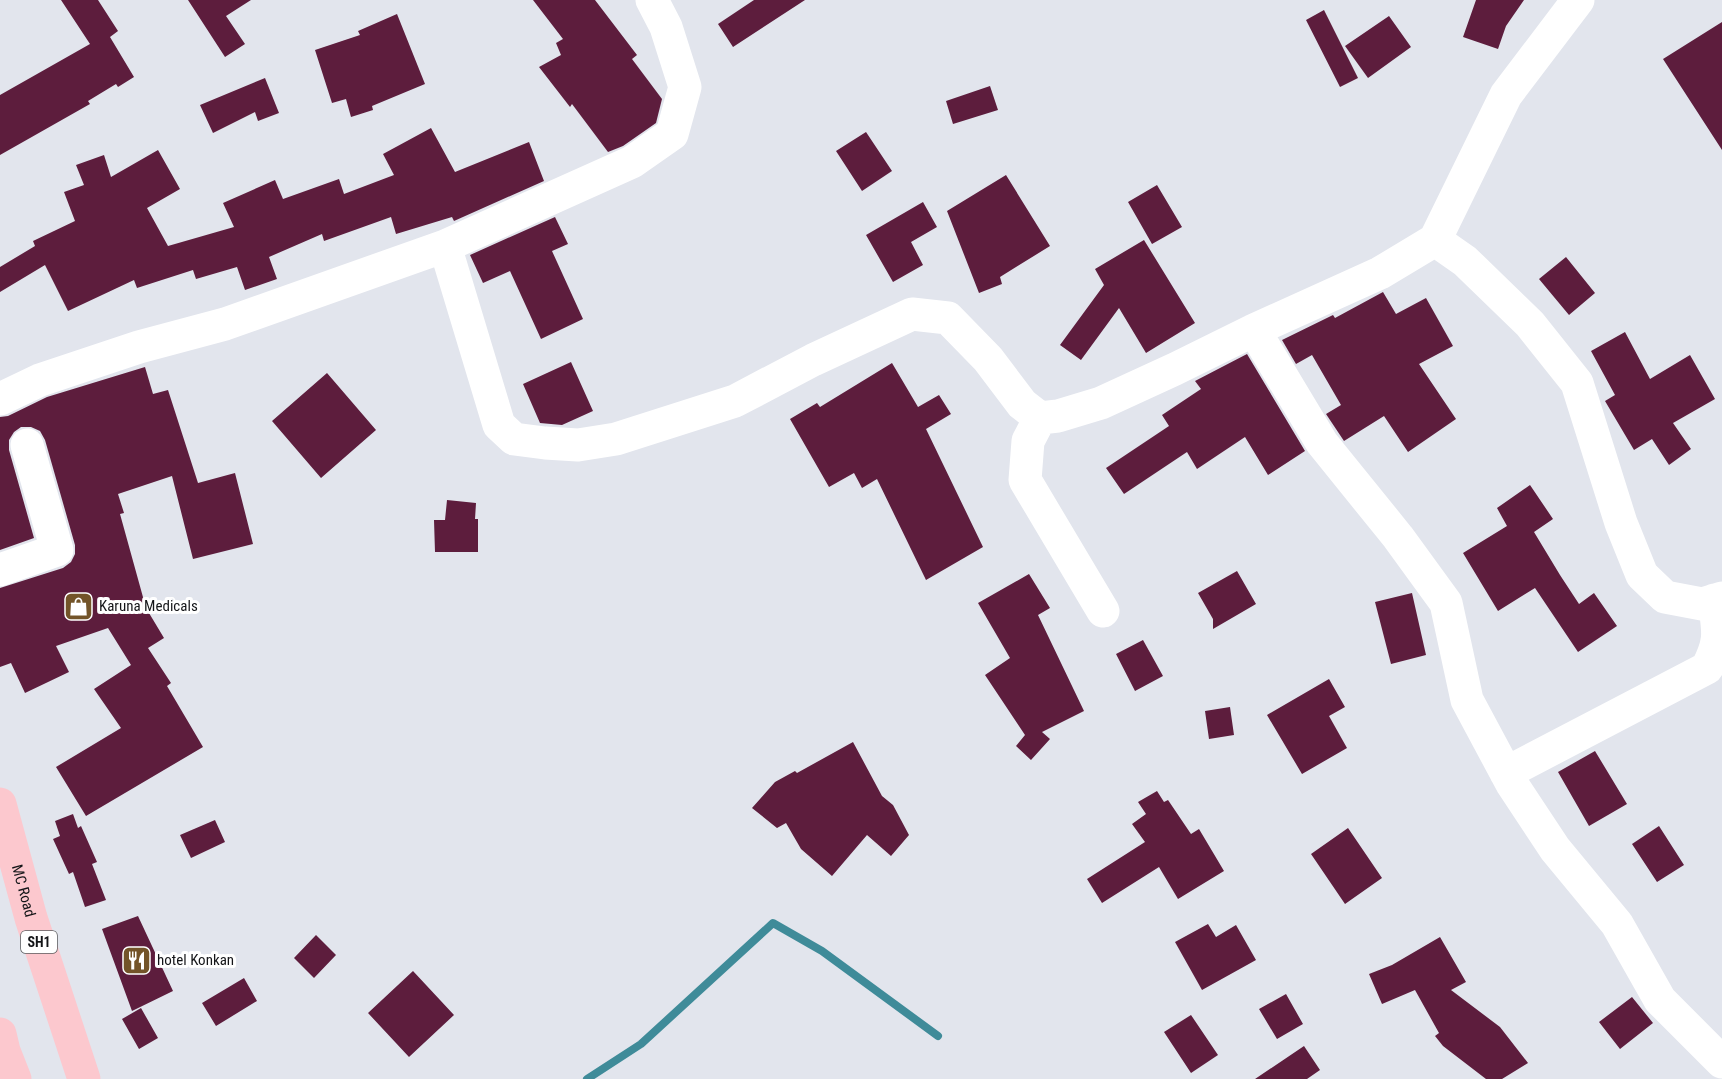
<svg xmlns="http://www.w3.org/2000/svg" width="1722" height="1079" font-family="'Roboto Condensed',sans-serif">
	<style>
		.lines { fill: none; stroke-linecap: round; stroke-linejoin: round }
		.stream { stroke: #3f8b99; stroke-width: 8 }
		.building { fill: #5d1d3d }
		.minor { stroke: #fff; stroke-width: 33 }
		.major { stroke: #fcc8ce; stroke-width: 33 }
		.labels { text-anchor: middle; stroke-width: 6; stroke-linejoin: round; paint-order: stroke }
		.shield { fill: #fff; stroke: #5a5b5d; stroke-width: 1.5 }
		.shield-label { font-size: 14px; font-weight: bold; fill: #141518 }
		.poi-label { font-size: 15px; fill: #141518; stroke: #fff; text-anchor: start }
		.street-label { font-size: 15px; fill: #141518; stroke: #fff }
	</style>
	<rect width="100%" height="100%" fill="#e2e5ed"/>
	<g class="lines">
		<path class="stream" d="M587,1079l54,-35 132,-121 49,28 116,85"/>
	</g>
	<path class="building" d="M61,0h37l20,31 -8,6 24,40 -16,10 -2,-3 -28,17 2,3 -90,51v-60l90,-51z
		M188,0h63l-25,16 19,28 -20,13z
		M533,0h62l42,55 -5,4 30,40 -6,24 -33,23 -15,6 -36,-48 -2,3 -31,-40 22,-12 -5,-12 7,-4z
		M754,0h51l-72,47 -15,-23z
		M1476,0h48l-18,26 -8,23 -35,-12z
		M1324,10l34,68 -18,9 -34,-67z
		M397,14l28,70 -53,22 1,4 -22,7 -5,-18 -14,4 -17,-53 45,-15 -2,-4z
		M1389,16l22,31 -43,31 -23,-32z
		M1722,22v128l-59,-91z
		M265,78l14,35 -21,8 -3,-9 -42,21 -13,-28z
		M990,86l8,24 -45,14 -7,-23z
		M431,128l24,44 74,-30 15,39 -90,40 -2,-4 -56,17 -5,-17 -67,24 -2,-7 -53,23 8,22 -32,11 -8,-23 -41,12 -3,-9 -56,18 -3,-8 -66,31 -23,-46 -45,27v-25l35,-21 -2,-5 42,-20 -11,-29 20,-7 -8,-20 28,-10 7,22 47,-27 22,39 -33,19 21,38 66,-19 -11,-24 52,-23 8,19 56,-20 5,15 50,-19 -11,-21z
		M866,132l26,39 -30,20 -26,-40z
		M1006,175l44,71 -50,31 2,7 -23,9 -32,-82z
		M1157,185l25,42 -30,17 -24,-42z
		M923,202l14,25 -26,15 12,23 -30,17 -27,-47z
		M555,217l13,27 -16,7 31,68 -42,20 -31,-68 -27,12 -13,-28z
		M1144,240l51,83 -49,30 -27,-45 -38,52 -21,-15 44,-60 -9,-16z
		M1566,257l29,36 -26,22 -30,-36z
		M1383,292l13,22 30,-16 27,48 -34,18 37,55 -48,33 -24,-36 -40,25 -18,-27 15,-9 -29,-50 -16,9 -14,-24 51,-25 2,3z
		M1625,332l25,47 40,-24 25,44 -42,24 18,26 -22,16 -17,-26 -18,11 -29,-49 10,-6 -24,-44z
		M1247,354l58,97 -37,24 -23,-38 -48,32 -10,-17 -63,42 -18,-26 63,-42 -7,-11 39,-26 -6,-8z
		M571,362l22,49 -31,14 -22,-2 -17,-39z
		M892,363l26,44 21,-12 12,19 -25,15 57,118 -57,33 -49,-101 -15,9 -8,-15 -25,14 -39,-68 27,-16 3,4z
		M145,367l8,27 15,-4 30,93 37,-10 18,71 -60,15 -21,-83 -54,18 6,19 -4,1 26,94 18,30 -16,10 23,35 -4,3 36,61 -117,69 -30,-49 65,-39 -27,-39 37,-24 -23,-37 -52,18 13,26 -44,21 -14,-30 -11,4v-79l63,-20 8,-6 4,-8v-9l-30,-105 -5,-9 -9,-4h-10l-7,5 -5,8v10l25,88 -34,12v-133l8,-1 39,-19z
		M327,373l49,57 -55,48 -49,-57z
		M1530,485l23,34 -19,13 26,43 19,29 15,-11 23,33 -39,26 -43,-64 -37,23 -35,-58 44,-27 -10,-18z
		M447,500l29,3 -1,16h3v33h-43l-1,-32h11z
		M1237,571l19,33 -43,25v-10l-15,-26z
		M1029,574l21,34 -12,7 46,96 -42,21 8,7 -19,21 -15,-14 9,-11 -40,-60 25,-17 -32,-55z
		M1412,593l14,62 -35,9 -16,-62z
		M1143,640l20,36 -28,15 -19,-37z
		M1329,679l16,28 -16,9 18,32 -45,26 -35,-59z
		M1230,707l4,28 -25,4 -4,-28z
		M853,742l29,54 11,9 16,30 -18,21 -24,-21 -35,41 -31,-27 -15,-26 -9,5 -25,-20 23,-26 20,-11 2,2z
		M1595,751l32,53 -38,22 -31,-54z
		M1157,791l7,11 4,-2 23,34 8,-5 25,42 -46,28 -19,-32 -57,36 -15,-24 58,-37 -13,-18 14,-10 -8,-12z
		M73,814l5,14 3,-2 16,36 -5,2 14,36 -21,7 -12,-35 -4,2 -16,-35 7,-3 -5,-15z
		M215,820l10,22 -34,16 -11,-23z
		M1659,826l25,39 -27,17 -25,-38z
		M1348,828l34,50 -37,26 -34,-50z
		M138,916l35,75 -41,20 -30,-82z
		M1208,924l8,13 20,-12 20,35 -54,30 -27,-48z
		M316,935l20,20 -22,23 -20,-20z
		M1440,937l26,45 -15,8 49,37 28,36 -26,16h-16l-43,-33 -8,-10 4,-3 -24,-43 -33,14 -13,-30 23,-9z
		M413,971l41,44 -45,42 -41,-44z
		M244,978l13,23 -41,25 -14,-23z
		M1286,994l17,30 -26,15 -18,-30z
		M1632,997l21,26 -33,26 -21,-27z
		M141,1008l17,30 -19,11 -17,-30z
		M1191,1015l27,40 -27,18 -27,-41z
		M1304,1046l16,24 -13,9h-52z"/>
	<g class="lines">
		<path class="minor" d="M1435,240l30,21 65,63 47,59 44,140 21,52 23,22 37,7 20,-6
			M445,246l54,179 15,14 31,4 33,2 38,-6 119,-38 78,-41 99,-46 36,4 40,41 34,45 18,14 18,-2 43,-13 74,-34 79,-39 126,-57 55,-33 71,-145 72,-95
			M1254,330l68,113 76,94 48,66 21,97 45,84 43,65 62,75 43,76 62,62
			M0,399l40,-19 99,-33 86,-23 220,-78 187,-84 40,-28 13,-47 -19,-60 -14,-27
			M1040,418l-12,23 -3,39 78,131
			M0,570l57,-20 -30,-105
			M1506,773l201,-105c15,-29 11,-37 7,-68"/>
		<g class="major">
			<path id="s1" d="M0,804l31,114 53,161"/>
			<path d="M0,1034l4,17 11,28"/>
		</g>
	</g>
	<defs>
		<symbol id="shop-square" viewBox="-11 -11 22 22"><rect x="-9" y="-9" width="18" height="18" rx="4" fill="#735429" stroke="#fff"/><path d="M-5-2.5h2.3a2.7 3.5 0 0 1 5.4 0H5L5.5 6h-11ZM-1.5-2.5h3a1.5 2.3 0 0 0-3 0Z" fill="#fff"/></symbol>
		<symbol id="restaurant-square" viewBox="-11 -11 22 22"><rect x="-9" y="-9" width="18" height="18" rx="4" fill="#735429" stroke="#fff"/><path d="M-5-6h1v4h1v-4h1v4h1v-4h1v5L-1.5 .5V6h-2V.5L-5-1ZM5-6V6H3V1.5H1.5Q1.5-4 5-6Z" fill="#fff"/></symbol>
	</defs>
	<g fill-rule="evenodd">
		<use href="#shop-square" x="62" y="590" width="33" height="33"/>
		<use href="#restaurant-square" x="120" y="944" width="33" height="33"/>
	</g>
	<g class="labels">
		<rect class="shield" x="21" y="931" width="36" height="22" rx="4.5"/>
		<g class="shield-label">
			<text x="39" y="947">SH1</text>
		</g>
		<g class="poi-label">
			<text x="99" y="611">Karuna Medicals</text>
			<text x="157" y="965">hotel Konkan</text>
		</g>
		<g class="street-label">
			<text dy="5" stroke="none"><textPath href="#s1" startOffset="90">MC Road</textPath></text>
		</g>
	</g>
</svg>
